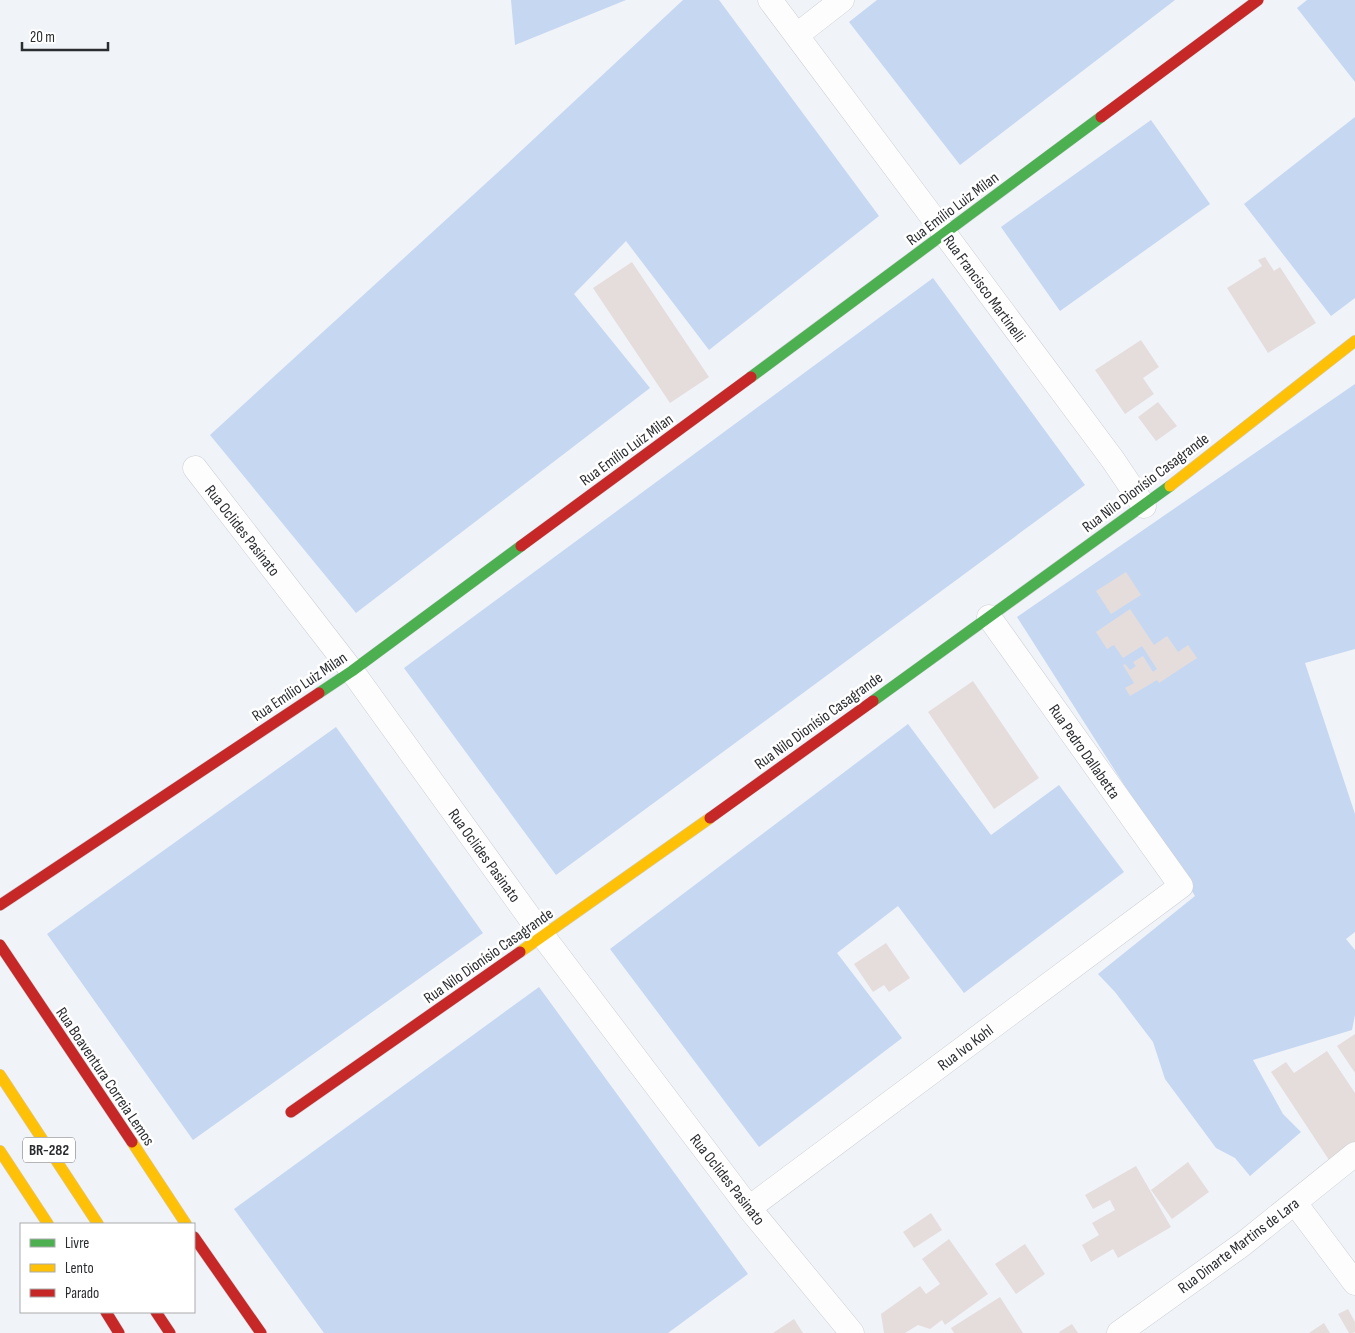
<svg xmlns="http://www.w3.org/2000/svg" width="1355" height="1333" font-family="'Sofia Sans Condensed',sans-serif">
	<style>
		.green { fill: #c6d7f2 }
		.building { fill: #e5dddc }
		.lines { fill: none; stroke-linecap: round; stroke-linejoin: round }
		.street-casing { stroke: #cdd0d4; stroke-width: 25 }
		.fast-casing { stroke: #cdd0d4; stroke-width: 12 }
		.slow-casing { stroke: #cdd0d4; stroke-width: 12 }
		.jam-casing { stroke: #cdd0d4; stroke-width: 12 }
		.street { stroke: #fdfdfe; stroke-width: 24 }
		.fast { stroke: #4caf50; stroke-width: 11 }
		.slow { stroke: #ffc107; stroke-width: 11 }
		.jam { stroke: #c62828; stroke-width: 11 }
		.labels { text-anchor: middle; stroke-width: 5; stroke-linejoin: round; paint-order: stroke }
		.shield { fill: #fff; stroke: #6a6b6e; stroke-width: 1 }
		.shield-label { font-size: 15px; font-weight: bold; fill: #2a2c30 }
		.street-label { font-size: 16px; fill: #2a2c30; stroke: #fff }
	</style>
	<rect width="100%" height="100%" fill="#f0f3f8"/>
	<path class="green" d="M511,0h115l-111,45z
		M683,0h36l160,216 -170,134 -83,-109 -52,53 76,94 -294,225 -146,-178 297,-271z
		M877,0h298l-215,165 -111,-143z
		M1307,0h48v82l-58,-74z
		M1355,117v181l-24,18 -87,-112z
		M1151,120l59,84 -150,107 -59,-84z
		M933,278l152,207 -529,390 -152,-207z
		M1355,384v265l-50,14 50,151v118l-9,7 9,11v65l-3,15 -99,30 30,54 18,18 -51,44 -15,-18 -19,-10 -51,-69 -12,-37 -38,-50 -17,-18 97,-78 -178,-279z
		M908,724l83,111 68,-50 65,87 -160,121 -66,-87 -61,47 65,85 -143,109 -149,-198z
		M336,727l147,206 -290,207 -146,-206z
		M539,987l209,287 -80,59h-344l-90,-124z"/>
	<path class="building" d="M1265,257l9,14 6,-4 36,56 -48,30 -41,-65 35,-22 -4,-6z
		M632,262l77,115 -39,26 -77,-115z
		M1141,340l18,27 -16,11 11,16 -29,20 -30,-44z
		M1158,402l19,24 -21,15 -18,-24z
		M1126,572l15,23 -30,19 -15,-23z
		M1130,609l24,36 13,-9 11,16 10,-7 9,13 -38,25 -2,-3 -27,16 -5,-8 9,-5 -11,-18 2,-1 5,6 6,-4 -3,-4 10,-6 10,16 4,-3 -15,-23 -19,12 -9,-13 -7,4 -11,-17z
		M973,681l66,97 -45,31 -66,-97z
		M886,943l24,35 -21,14 -5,-7 -11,7 -19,-28z
		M1355,1034v39l-18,-27z
		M1327,1051l28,42v49l-26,18 -58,-88 15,-10 8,11z
		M1188,1162l21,30 -37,27 -21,-29z
		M1136,1166l35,61 -53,31 -5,-9 -22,13 -9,-17 17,-10 -7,-12 23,-13 -5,-10 -17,9 -8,-14z
		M931,1213l11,17 -28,18 -11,-16z
		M949,1239l39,55 -43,31 -3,-5 -12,9 -12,-4 -13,8h-21l-3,-19 39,-28 6,8 14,-10 -18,-25z
		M1025,1244l20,30 -29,20 -21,-30z
		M1000,1297l23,36h-69l-3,-5z
		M1348,1309l7,13v10l-2,1h-4l-11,-19z
		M794,1319l9,14h-30z
		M1324,1323l6,10h-21z
		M1072,1324l6,9h-18l-1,-1z"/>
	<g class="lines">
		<defs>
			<path id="street" d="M770,0l175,234 168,226 31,46
				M797,35l45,-35
				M195,468l157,203 191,265 206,272 103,125
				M1295,1203l60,80
				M749,1208l432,-322 -192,-269
				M1119,1333l124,-89 112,-90"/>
			<path id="fast" d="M751,377l350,-260
				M319,693l33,-22 169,-125
				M873,701l297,-215"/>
			<path id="slow" d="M1170,486l185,-145
				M520,952l190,-134
				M0,1075l98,149
				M132,1142l54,82
				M0,1151l48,73"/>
			<path id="jam" d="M1101,117l157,-117
				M521,546l230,-169
				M710,818l163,-117
				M0,905l319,-212
				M0,945l132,197
				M291,1112l229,-160
				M194,1237l67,96
				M106,1312l13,21
				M156,1312l14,21"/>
		</defs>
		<use href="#street" class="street-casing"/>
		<use href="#fast" class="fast-casing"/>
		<use href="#slow" class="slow-casing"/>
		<use href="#jam" class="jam-casing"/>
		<use href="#street" class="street"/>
		<use href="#fast" class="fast"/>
		<use href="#slow" class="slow"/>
		<use href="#jam" class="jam"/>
	</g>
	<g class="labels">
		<rect class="shield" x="23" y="1137.5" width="52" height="25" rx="4"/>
		<g class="shield-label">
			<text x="49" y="1155">BR-282</text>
		</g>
		<g class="street-label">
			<text transform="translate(952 208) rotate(-37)" y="6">Rua Emílio Luiz Milan</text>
			<text transform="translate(985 288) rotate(54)" y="6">Rua Francisco Martinelli</text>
			<text transform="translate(626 449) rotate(-36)" y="6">Rua Emílio Luiz Milan</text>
			<text transform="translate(1145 482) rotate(-37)" y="6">Rua Nilo Dionísio Casagrande</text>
			<text transform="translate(243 530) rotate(52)" y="6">Rua Oclides Pasinato</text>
			<text transform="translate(299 686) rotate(-34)" y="6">Rua Emílio Luiz Milan</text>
			<text transform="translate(818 720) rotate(-36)" y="6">Rua Nilo Dionísio Casagrande</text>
			<text transform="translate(1085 751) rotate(55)" y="6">Rua Pedro Dallabetta</text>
			<text transform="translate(485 855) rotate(54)" y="6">Rua Oclides Pasinato</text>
			<text transform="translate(488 955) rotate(-35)" y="6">Rua Nilo Dionísio Casagrande</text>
			<text transform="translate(965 1047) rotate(-37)" y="6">Rua Ivo Kohl</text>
			<text transform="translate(106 1076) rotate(56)" y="6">Rua Boaventura Correia Lemos</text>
			<text transform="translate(728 1179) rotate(52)" y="6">Rua Oclides Pasinato</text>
			<text transform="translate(1238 1245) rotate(-37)" y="6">Rua Dinarte Martins de Lara</text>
		</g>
	</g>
	<rect x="20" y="1223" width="175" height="90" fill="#ffffff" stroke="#aaabac"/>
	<rect x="30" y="1239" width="25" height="8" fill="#4caf50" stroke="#aaabac"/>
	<text x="65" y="1248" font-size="15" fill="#2a2c30">Livre</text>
	<rect x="30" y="1264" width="25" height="8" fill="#ffc107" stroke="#aaabac"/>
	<text x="65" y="1273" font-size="15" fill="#2a2c30">Lento</text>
	<rect x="30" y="1289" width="25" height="8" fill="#c62828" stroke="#aaabac"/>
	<text x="65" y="1298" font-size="15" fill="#2a2c30">Parado</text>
	<path d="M22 42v8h86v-8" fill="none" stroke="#2a2c30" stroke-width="2.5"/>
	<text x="30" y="42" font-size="15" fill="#2a2c30" stroke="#ffffff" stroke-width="4" paint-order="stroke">20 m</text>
</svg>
